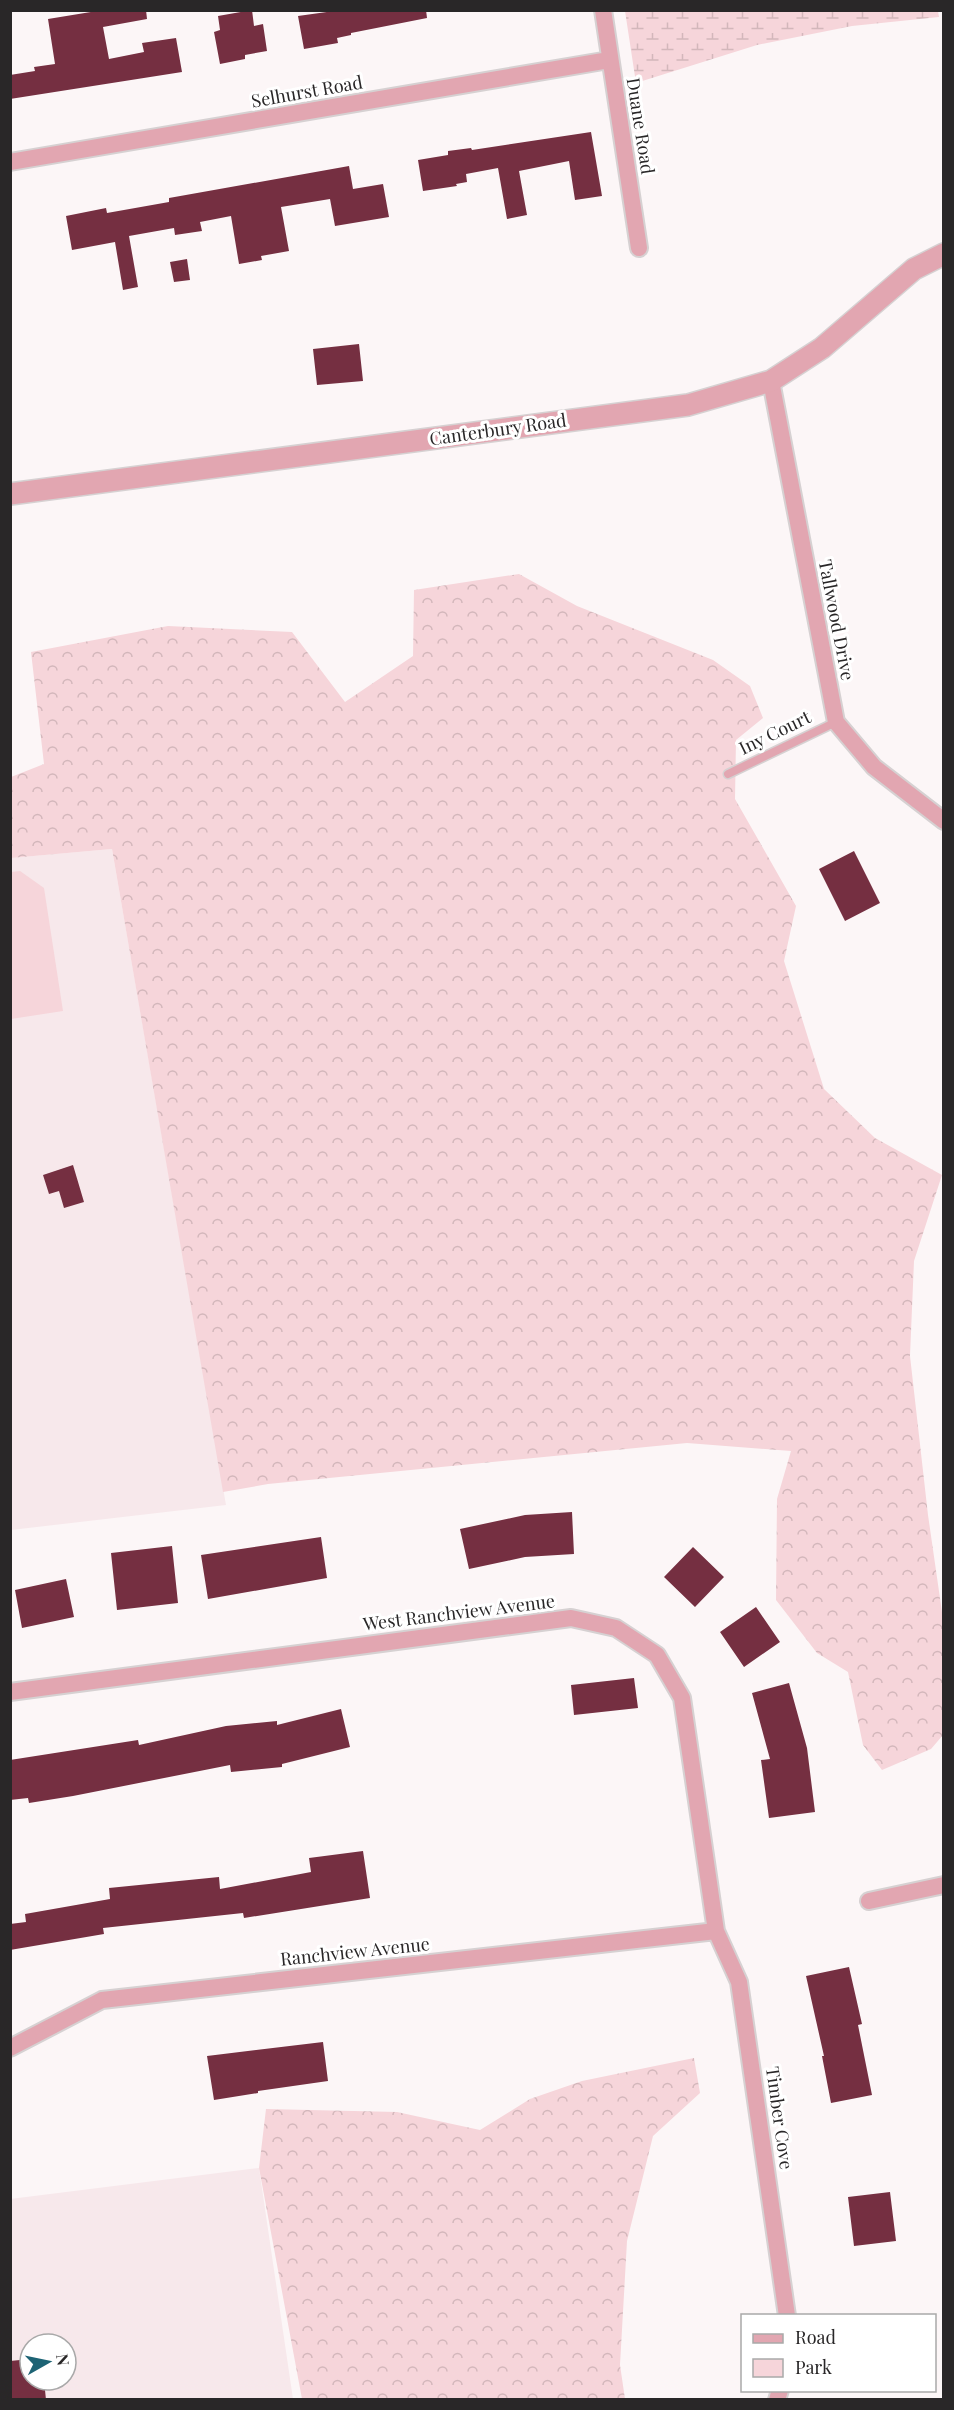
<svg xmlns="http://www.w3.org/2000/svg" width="954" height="2410" font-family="'Playfair Display',serif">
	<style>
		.built { fill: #f7e8eb; fill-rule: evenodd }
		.green { fill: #f6d5da }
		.forest { fill: url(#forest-crowns) }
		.wetland { fill: url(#wetland-marsh) }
		.building { fill: #752f41 }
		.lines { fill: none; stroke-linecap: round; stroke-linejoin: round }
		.service-casing { stroke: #d6d1d2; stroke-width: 11 }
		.minor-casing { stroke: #d6d1d2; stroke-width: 20 }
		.tertiary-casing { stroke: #d6d1d2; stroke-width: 24 }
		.service { stroke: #e2a6b1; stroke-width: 8 }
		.minor { stroke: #e2a6b1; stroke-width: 16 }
		.tertiary { stroke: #e2a6b1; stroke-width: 21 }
		.labels { text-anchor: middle; stroke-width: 6; stroke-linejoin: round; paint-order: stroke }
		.street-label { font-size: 18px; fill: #292728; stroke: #fff }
	</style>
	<defs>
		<pattern id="forest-crowns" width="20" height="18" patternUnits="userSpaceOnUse" patternTransform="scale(1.5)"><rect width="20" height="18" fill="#f6d5da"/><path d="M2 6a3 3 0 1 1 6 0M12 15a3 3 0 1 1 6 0" fill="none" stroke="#d3b7bb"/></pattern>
		<pattern id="wetland-marsh" width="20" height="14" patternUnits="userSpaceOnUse" patternTransform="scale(1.5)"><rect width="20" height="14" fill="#f6d5da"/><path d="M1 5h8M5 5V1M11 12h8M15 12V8" fill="none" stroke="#d3b7bb"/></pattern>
	</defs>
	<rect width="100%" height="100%" fill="#fcf6f7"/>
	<path class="built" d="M112,849l114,656 -215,25 -1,-672z
		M259,2168l34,231h-282l-1,-200zM30,2344h36v36h-36z"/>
	<path class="green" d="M20,871l24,17 19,123 -52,8v-147z"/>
	<path class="forest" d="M519,574l58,32 136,54 37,26 13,32 -27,22 -1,59 61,107 -12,55 40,128 51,49 67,37 -28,86 -4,95 18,159 16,111 -1,109 -12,14 -49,21 -19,-25 -15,-73 -31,-19 -41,-53 1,-101 14,-48 -104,-8 -419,41 -45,8 -111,-643 -101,9v-81l33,-13 -13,-112 137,-26 124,6 53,70 68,-46 1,-66z
		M694,2058l6,35 -47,43 -26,105 -7,124 5,34h-323l-43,-231 7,-59 131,3 83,18 50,-31 52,-18z"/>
	<path class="wetland" d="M938,11l1,6 -87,9 -95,19 -121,38 -11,-72z"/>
	<path class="building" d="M103,10h43l1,9 -44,8 6,32 35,-7 -2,-9 34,-5 6,34 -172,27v-24l25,-4 -1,-4 21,-3 -7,-45z
		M252,10l2,16 9,-2 4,27 -22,4v4l-25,5 -6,-32 6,-2 -2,-14z
		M341,10h85l1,8 -76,15v2l-14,3 1,5 -34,6 -6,-33z
		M591,132l11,64 -27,4 -6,-39 -50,10 8,44 -20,4 -9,-51 -32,6 1,8 -11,2 1,2 -34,5 -5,-31 30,-5v-4l23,-3 1,2z
		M349,166l4,23 30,-5 6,33 -54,9 -5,-27 -49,8 8,44 -28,5 1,4 -23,4 -8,-48 -31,6 2,9 -27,4 -1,-7 -45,8 9,51 -15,3 -8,-48 -43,8 -6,-34 40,-8 1,5 62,-11v-4z
		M187,259l3,21 -16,2 -4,-20z
		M359,344l4,37 -46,4 -4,-36z
		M854,851l26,52 -35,18 -26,-52z
		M73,1165l11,37 -20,6 -5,-17 -10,3 -6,-19z
		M572,1512l2,42 -49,3 -56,12 -9,-40 65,-14z
		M321,1537l6,41 -119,21 -7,-44z
		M172,1546l6,57 -61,7 -6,-57z
		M693,1547l31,30 -29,30 -31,-30z
		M66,1579l8,38 -52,11 -7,-38z
		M756,1607l24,35 -36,25 -24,-35z
		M634,1678l4,30 -64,7 -3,-30z
		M789,1683l18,65 8,64 -46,6 -8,-58 9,-1 -18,-66z
		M341,1709l9,38 -68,17v3l-51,5 -1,-7 -157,31 -44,7 -1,-5 -18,2v-40l128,-20 1,5 87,-19 51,-5v4z
		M363,1851l7,47 -126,20 -1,-5 -140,15 1,6 -94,16v-26l16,-2 -1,-8 85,-15 -1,-11 110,-11 1,12 91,-17 -2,-14z
		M849,1967l13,57 -4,1 14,70 -41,8 -9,-47h2l-18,-80z
		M323,2042l5,39 -70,10v2l-44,7 -7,-44z
		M890,2192l6,49 -42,5 -6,-49z
		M30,2359v21h14l2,20h-36v-39z"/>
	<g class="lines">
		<defs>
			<path id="service" d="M728,774l108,-52"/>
			<path id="minor" d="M603,10l36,238
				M10,162l599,-102
				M771,381l65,341 38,45 70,54
				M10,1692l561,-74 45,10 41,27 25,43 34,233 23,51 48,334
				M869,1901l75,-16
				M10,2048l92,-48 614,-69
				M777,2400l3,-10"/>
			<path id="tertiary" d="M10,494l678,-89 83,-24 51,-33 92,-79 30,-15"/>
		</defs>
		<use href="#service" class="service-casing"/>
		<use href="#minor" class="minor-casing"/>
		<use href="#tertiary" class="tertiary-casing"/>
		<use href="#service" class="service"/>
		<use href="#minor" class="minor"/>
		<use href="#tertiary" class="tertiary"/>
	</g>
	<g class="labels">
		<g class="street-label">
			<text transform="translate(307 92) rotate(-10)" y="6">Selhurst Road</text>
			<text transform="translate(640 126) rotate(81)" y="6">Duane Road</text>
			<text transform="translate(498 430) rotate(-8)" y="6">Canterbury Road</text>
			<text transform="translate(836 620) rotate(79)" y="6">Tallwood Drive</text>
			<text transform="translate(775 733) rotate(-26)" y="6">Iny Court</text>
			<text transform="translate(459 1613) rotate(-7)" y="6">West Ranchview Avenue</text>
			<text transform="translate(355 1952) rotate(-6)" y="6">Ranchview Avenue</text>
			<text transform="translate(779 2118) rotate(82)" y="6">Timber Cove</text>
		</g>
	</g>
	<rect width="954" height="2410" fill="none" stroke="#292728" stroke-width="24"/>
	<rect x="741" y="2314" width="195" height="78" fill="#ffffff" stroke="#a9a9a9" stroke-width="1.5"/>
	<rect x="753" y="2334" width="30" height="9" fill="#e2a6b1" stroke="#a9a9a9" stroke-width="1.5"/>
	<text x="795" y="2344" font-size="18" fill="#292728">Road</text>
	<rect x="753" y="2359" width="30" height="18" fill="#f6d5da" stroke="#a9a9a9" stroke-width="1.5"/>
	<text x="795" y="2374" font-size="18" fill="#292728">Park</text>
	<g transform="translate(48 2362) rotate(81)"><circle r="28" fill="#ffffff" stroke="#a9a9a9" stroke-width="1.5"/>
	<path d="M0-4.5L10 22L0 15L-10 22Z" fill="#1d6374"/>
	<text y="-9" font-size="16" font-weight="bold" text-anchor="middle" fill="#292728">N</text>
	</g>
</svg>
